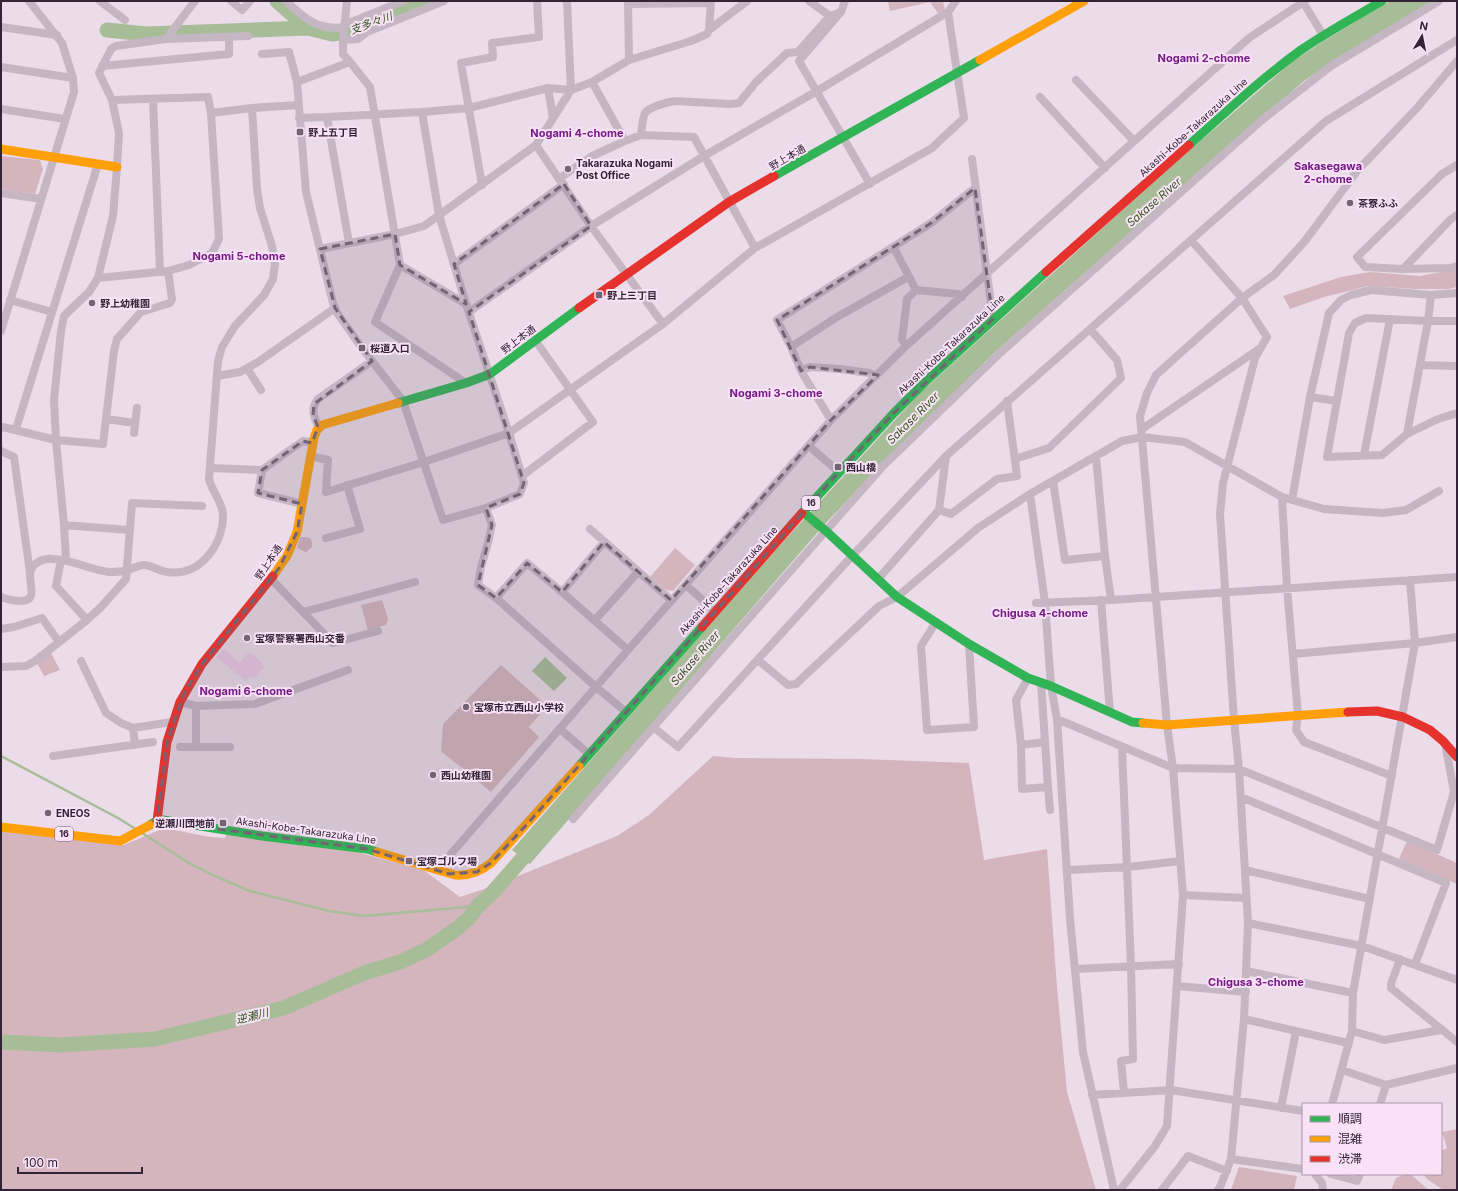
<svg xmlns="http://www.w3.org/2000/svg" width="1458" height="1191" font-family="Inter,'Noto Sans JP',sans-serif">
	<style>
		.green { fill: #d4b5bd }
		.plaza { fill: #ebcae6 }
		.water { fill: #a7bd97 }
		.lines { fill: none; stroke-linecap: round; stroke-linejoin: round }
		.stream { stroke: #a7bd97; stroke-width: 2.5 }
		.river { stroke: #a7bd97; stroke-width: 15 }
		.street { stroke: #c4b6c3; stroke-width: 8 }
		.fast { stroke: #30b455; stroke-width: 9 }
		.slow { stroke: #ff9f0a; stroke-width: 9 }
		.jam { stroke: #e5322d; stroke-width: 9 }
		.marked { fill: #736474; fill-opacity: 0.2; stroke: #736474; stroke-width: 3; stroke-dasharray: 8 5; stroke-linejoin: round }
		.poi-dot { fill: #736474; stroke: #f9e2f6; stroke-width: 1.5 }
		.labels { text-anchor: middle; stroke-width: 4; stroke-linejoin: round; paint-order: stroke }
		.shield { fill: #f9e2f6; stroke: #6e5d6e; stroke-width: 1 }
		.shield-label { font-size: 9px; font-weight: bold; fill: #322434 }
		.street-label { font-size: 10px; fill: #322434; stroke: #f9e2f6 }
		.poi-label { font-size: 10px; font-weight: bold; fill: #322434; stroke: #f9e2f6; text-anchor: start }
		.water-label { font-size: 11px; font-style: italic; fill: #2d5619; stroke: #f9e2f6 }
		.neighbourhood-label { font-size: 11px; font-weight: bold; fill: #751a86; stroke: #f9e2f6 }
	</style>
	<rect width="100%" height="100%" fill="#ecdcea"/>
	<path class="green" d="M888,1h55l2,9 -7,3 -8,-11 -40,9z
		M1,156l39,4 3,9 -8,25 -34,-5z
		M1457,269v18l-9,2h-33l-47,-3 -44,11 -34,12 -7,-13 58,-19 29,-5 50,4z
		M300,537h7l4,2 1,4v4l-6,5 -9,-4z
		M675,548l20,17 -22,26 -7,-1 -16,-13z
		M382,600l6,19 -2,6 -18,5 -7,-25z
		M51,653l9,17 -16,6 -7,-13z
		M501,665l46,41 -18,21 10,10 -48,55 -50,-41 2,-27z
		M713,756l22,2 127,1 107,4 15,97 63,-11 10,138 10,105 29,98h-1095v-359l123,14 40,-17 46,9 15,1 1,-4 123,16 73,19 38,28 33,-11 124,-50 32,-21z
		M1407,841l50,22v21l-58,-25z
		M1457,1129v61h-14l-16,-11 -4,-5h18v-23l6,-3 -5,-16z
		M1239,1167l58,9 -3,14h-63z
		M1405,1174h5l19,16h-38l5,-12z"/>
	<path class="plaza" d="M224,649l16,14 9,-11 11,9 4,6 -9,11 -5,-2 -4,5 -30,-24z"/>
	<path class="water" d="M1390,1h44l-91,54 -39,26 -110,95 -201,178 -109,108 -59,62 -295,340 -18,-14 259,-295 148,-161 249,-225 124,-107 35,-23z
		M545,657l22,21 -13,13 -22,-20z"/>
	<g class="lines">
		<path class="stream" d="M1,756l117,62 16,10
			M142,833l47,30 28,14 33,14 79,20 35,5 114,-10"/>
		<path class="river" d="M277,1l31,27 24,6 24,-3 70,-30
			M107,30l39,4 162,-6
			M1,1042l60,3 94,-6 129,-31 80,-35 36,-11 26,-12 33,-23 10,-9 9,-12 15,-14 43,-49"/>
		<path class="street" d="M100,1l25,19
			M231,1l11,9 8,-9
			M286,1c18,17 32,30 58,26
			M347,1l-4,39v14l7,8 -53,20 9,110 27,111 4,10 25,35 41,53 40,119 43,-12
			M628,1l1,59
			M809,1l21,15
			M845,1l-4,11 -42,49 71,123
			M1303,2l20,33
			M628,4l83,-1
			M344,25l59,-24
			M1,27l56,8
			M709,30l38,-29
			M166,39l29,-38
			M343,40l15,-1 9,-7 77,-31
			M262,54l27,-2 8,30
			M350,62l20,25 30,178 66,39
			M102,66l127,-12v-17
			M1,67l72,11
			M1076,80l58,61
			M592,82l33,59
			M548,88l5,30
			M1040,97l65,71
			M153,99l7,173
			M112,100l96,-3 3,16
			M1,109l64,10
			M422,112l17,103 27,89 43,129 15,50 -4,11 -34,14 6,17 -4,18 -7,24 -3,18 18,13 100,89 30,25
			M299,118l28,-1
			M641,135c1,-6 1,-16 4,-22 4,-6 23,-11 30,-12l55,3 9,-1 17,-21 31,-29 11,-1 32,-36 11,-4
			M536,145l55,81 72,98
			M972,159l21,160
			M1457,165l-15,9 -85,83 8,10 38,2 48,-1 6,-2
			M560,178l32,-22 33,-15 16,-6 53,2 61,111
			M482,185l-21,-122 32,-6 -1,-14 47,-6 -2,-36
			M1,193l40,6
			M1191,240l51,58 25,39 -12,21 -32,125 -3,31 14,206 5,49 9,154 -4,96 -13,140 -10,26 -3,5
			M349,243l-22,-126 95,-5 47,-4 79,-20 23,2 -4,-89
			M894,248l22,42
			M320,249l75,-15 29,-8 112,-81 35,-55 21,-8 37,-22 62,-19 16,-7 2,-4 2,-29
			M454,264l110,-80
			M400,265l-25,57 91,61
			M1403,269l48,-50 6,-4
			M98,278l70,-7 21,-6 23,-12 7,-14 -8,-126 41,-5 46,-3
			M10,300l42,12
			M469,312l122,-86 113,-70 113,-65 131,-79 8,-11
			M1457,321h-29l-62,-3 -11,5 -6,10 -22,124 55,-2 25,-21 31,-15 19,-6
			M1,331l73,-239 -1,-14 -11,-35 -33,-42
			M906,346l-4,-7 5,-40 9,-9 42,4 4,3
			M791,347l46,-30 71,-40
			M1420,365l37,1
			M247,368l14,22
			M801,371l9,-4 30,2 29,4 7,3
			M217,376l23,-4 18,-10 77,-54
			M1310,397l27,4
			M106,419l29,4
			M831,420l-30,-49 -10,-24 -14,-27 154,-97 44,-35
			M1,428l2,-1 53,13 47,4 11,-93 3,-12 24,-27 29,-9 2,-4 -4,-28
			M319,428c-5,-11 -9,-19 -1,-29l54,-38
			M16,429l82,-265
			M1142,429l117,-80
			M134,433l3,-25
			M1407,434l21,-113 3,-26
			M809,446l30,26
			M1,451l13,6 16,116
			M1364,455l26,-136
			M310,456l18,4 -2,32 98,-30 85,-29 154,-109 92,-76 177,-100 32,-30 -16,-106
			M1096,456l9,100 6,44
			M1015,459l34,-11 72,-70 -4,-18 -27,-31
			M210,468l52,2 25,-18 16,-11 10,2
			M262,470l-4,23 44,11
			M522,476l71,-54 -58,-82
			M1053,481l12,79 40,-4
			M1030,494l15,109 6,83 6,33 13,200 13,133 31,138
			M1282,497l5,91 11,127 -2,15 8,12 88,34
			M1292,500l18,-103 19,-84 12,-13 10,-5 20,-5 60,5 26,-2
			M939,510l7,-54
			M64,525l65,5
			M590,529l81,71
			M326,538l34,-9 -13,-44
			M61,560l-5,26 31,34
			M66,560l-2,-35 -8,-85 -2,-40 7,-69 3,-15 25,-24 9,-14 15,-62 4,-49 2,-34 -7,-33 -13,-27 12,-24 5,-3 50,-7 82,-3
			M271,579l62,64 45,-12
			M878,579l61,-69 12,4 46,-35 20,-3 -10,-75
			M686,585l29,26
			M562,592l42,-50
			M1,597c6,2 12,4 18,4 20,1 10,-16 11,-27 1,-11 13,-16 23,-15 18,0 37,11 56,13 5,0 13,0 18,-2 5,-1 12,-5 17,-5 6,0 16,6 23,7 33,5 56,-27 56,-57 0,-11 -11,-24 -14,-36l9,-118 4,-14 13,-21 29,-31 9,-16 2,-15 -3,-18 -12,-38 -3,-19 -5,-81
			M496,598l31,-35 35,29 66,58
			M1101,600l9,112
			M1036,603l75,-3 346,-23
			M303,612l112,-30
			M595,620l43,-48
			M936,622l-15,24 6,84 47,-3 -5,-83
			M1,629l13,-2 28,-9 17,24
			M1293,654l122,-11 42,-6
			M758,660l30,25 8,-1 83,-78 18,-9 81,-69 52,-34 92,-53 20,-4 43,5 97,55 42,12 59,4 23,-3 33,-19
			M81,661l25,52 15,10 12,5 39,-6
			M1,667l25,-1 9,-5 52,-41 14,-13 25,-28 6,-76 70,3
			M1028,678l-12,22 5,45 24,-3
			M180,702l16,4 59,-2 93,-34
			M196,706v40
			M1057,719l116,49 66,1 198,81 17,-58 -9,-49
			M653,727l25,20 174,-191 94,-100 380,-335 131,-81
			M133,728l2,17
			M560,729l29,25
			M1021,745l1,44 26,-2 -7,-105
			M180,747h50
			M1122,748l9,218 2,93 -12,2 3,31
			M53,756l100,-14
			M1048,787l2,23
			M1241,797l205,86 -31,81
			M573,819l76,-87 234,-266 116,-112 263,-234 69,-54 108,-65
			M437,870l191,-220 203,-230 75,-74 343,-308 56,-37
			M1067,870l61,-3 52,-6
			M1245,870l125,29
			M1183,895l63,3
			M1248,923l114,23 95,34
			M1400,959l-9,25v4l66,54
			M1075,969l104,-5
			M1246,971l107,22
			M1177,986l69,6
			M1244,1019l104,24
			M1352,1031l32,9 57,-10
			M1342,1070l44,15
			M1092,1095l79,-5 132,21
			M1332,1104l20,-73 1,-38 62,-350 -5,-63
			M1380,1104l6,-19 71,-17
			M1281,1108l15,-77
			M1231,1159l72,10
			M1315,1174l7,9 1,7
			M1331,1174l26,7 3,-7
			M1120,1190l35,-44 12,-20 16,-231 -10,-127 -6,-43 -27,-309 7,-23 9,-18 86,-77 32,-23 31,-34 52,-70 60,-63 40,-47
			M1162,1190l26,-34 39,15"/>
		<path class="fast" d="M1189,145c37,-33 72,-66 112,-95 26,-18 54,-33 81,-49
			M774,176l206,-116
			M398,403l68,-20 24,-9 89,-66
			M803,512l23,19 71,66 72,47 59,34 23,8 81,36 11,1
			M802,513l92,-100 31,-31 121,-110
			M579,766l123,-139
			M150,825l7,-4 6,-1 99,16 105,13 10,3"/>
		<path class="slow" d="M980,60l104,-59
			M1,149l116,18
			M273,576l14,-20 10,-24 17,-94 3,-8 5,-5 76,-22
			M1143,723l24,2 181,-13
			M1,827l119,14 30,-16
			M377,852l78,23c14,1 25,-3 36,-12l88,-97"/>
		<path class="jam" d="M1046,272l143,-127
			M579,308l150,-106 45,-26
			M702,627l100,-114
			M1348,712l29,-1 26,6 27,13 13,11 14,16
			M157,821l10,-79 13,-40 22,-38 71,-88"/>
	</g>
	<path class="marked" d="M564,184l27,42 -122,86 55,171 -4,11 -34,14 6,17 -14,60 18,13 31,-35 35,29 42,-50 67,58 160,-180 47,-45 -68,-8 -9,4 -24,-51 154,-97 44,-35 18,131 -99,94 -55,59 -309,349 -39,42 -14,9 -28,2 -82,-25 -210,-28 10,-79 17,-49 18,-29 77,-96 18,-36 5,-28 -44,-11 4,-23 41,-29 9,2 6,-16 -5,-12 1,-11 58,-43 -37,-53 -15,-59 75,-15 5,31 66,39 -12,-40z"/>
	<g class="poi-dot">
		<rect x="296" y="128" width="8" height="8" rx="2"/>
		<circle cx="568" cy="169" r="4"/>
		<circle cx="1350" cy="203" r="4"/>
		<rect x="595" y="291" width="8" height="8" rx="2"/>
		<circle cx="92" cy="303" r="4"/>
		<rect x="358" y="344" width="8" height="8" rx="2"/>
		<rect x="834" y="463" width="8" height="8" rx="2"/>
		<circle cx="247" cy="638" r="4"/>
		<circle cx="466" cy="707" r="4"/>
		<circle cx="433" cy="775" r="4"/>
		<circle cx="48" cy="813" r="4"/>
		<rect x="219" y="819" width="8" height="8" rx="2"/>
		<rect x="405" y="857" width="8" height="8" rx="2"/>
	</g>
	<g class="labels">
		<g class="shield">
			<rect x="802" y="496" width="18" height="14" rx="3"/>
			<rect x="55" y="827" width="18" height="14" rx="3"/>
		</g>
		<g class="shield-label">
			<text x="811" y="506">16</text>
			<text x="64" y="837">16</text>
		</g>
		<g class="street-label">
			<text transform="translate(1193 127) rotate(-42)" y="4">Akashi-Kobe-Takarazuka Line</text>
			<text transform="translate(787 157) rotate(-30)" y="4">野上本通</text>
			<text transform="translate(518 339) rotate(-37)" y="4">野上本通</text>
			<text transform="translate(951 344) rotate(-43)" y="4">Akashi-Kobe-Takarazuka Line</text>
			<text transform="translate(268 562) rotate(-56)" y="4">野上本通</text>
			<text transform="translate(728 580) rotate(-48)" y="4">Akashi-Kobe-Takarazuka Line</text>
			<text transform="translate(306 830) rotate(8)" y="4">Akashi-Kobe-Takarazuka Line</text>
		</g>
		<g class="poi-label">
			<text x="308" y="136">野上五丁目</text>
			<text x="576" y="167">Takarazuka Nogami<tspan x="576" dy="12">Post Office</tspan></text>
			<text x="1358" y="207">茶寮ふふ</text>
			<text x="607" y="299">野上三丁目</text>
			<text x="100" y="307">野上幼稚園</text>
			<text x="370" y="352">桜道入口</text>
			<text x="846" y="471">西山橋</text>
			<text x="255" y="642">宝塚警察署西山交番</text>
			<text x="474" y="711">宝塚市立西山小学校</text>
			<text x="441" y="779">西山幼稚園</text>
			<text x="56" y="817">ENEOS</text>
			<text x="215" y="827" text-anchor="end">逆瀬川団地前</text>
			<text x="417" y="865">宝塚ゴルフ場</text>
		</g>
		<g class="water-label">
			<text transform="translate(371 23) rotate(-20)" y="4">支多々川</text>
			<text transform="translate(1154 202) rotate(-41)" y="4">Sakase River</text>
			<text transform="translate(913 418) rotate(-45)" y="4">Sakase River</text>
			<text transform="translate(695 658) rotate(-49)" y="4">Sakase River</text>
			<text transform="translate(252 1016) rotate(-14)" y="4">逆瀬川</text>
		</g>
		<g class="neighbourhood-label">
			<text x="1204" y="62">Nogami 2-chome</text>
			<text x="577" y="137">Nogami 4-chome</text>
			<text x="1328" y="170">Sakasegawa<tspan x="1328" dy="13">2-chome</tspan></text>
			<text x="239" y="260">Nogami 5-chome</text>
			<text x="776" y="397">Nogami 3-chome</text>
			<text x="1040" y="617">Chigusa 4-chome</text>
			<text x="246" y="695">Nogami 6-chome</text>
			<text x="1256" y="986">Chigusa 3-chome</text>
		</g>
	</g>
	<rect width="1458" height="1191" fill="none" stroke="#322434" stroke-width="4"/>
	<rect x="1302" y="1103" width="140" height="72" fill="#f9e2f6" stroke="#a996a8"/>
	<rect x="1310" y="1116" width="20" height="6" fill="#30b455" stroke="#a996a8"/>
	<text x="1338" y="1123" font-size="12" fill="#322434">順調</text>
	<rect x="1310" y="1136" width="20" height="6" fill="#ff9f0a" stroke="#a996a8"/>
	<text x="1338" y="1143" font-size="12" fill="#322434">混雑</text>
	<rect x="1310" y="1156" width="20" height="6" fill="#e5322d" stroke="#a996a8"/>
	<text x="1338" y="1163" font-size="12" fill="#322434">渋滞</text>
	<g transform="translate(1422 36) rotate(10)" stroke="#f9e2f6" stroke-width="3" paint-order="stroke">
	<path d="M0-3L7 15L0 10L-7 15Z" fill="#322434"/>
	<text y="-6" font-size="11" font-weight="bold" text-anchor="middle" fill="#322434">N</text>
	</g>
	<path d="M18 1167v6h124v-6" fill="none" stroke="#322434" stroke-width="2"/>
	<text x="24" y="1167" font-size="12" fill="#322434" stroke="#f9e2f6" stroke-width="3" paint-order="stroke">100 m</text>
</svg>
